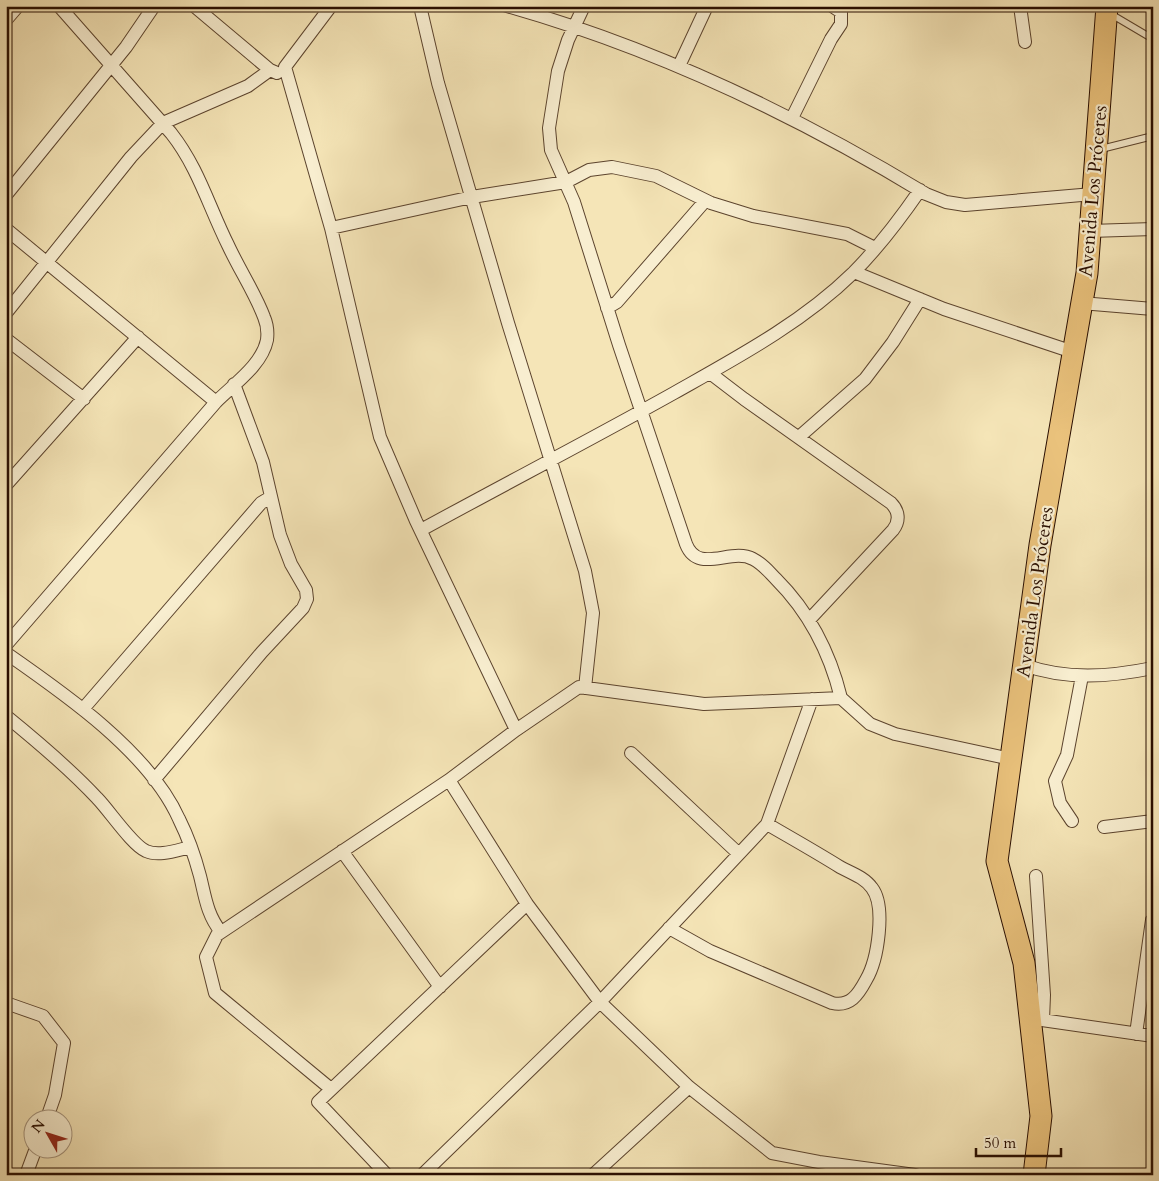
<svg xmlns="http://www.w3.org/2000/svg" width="1159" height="1181" font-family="Cardo,serif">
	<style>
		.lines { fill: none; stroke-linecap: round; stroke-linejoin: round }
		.lane-casing { stroke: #5c442e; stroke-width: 8 }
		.street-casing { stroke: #5c442e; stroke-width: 14 }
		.highway-casing { stroke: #290e00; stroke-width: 23 }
		.lane { stroke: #f8eed0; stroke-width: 6 }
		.street { stroke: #f8eed0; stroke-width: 12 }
		.highway { stroke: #eac27c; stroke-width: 21 }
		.labels { text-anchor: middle; stroke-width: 4.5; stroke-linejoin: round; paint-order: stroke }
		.street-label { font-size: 19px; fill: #290e00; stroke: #f8eed0 }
	</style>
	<rect width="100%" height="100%" fill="#f5e5b7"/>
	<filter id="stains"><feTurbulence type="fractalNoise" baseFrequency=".004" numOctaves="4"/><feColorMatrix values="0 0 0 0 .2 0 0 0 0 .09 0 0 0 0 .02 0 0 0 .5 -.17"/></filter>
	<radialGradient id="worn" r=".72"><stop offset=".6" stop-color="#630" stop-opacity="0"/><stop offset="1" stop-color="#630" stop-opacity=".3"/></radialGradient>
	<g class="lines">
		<defs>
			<path id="lane" d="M1109,13l44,26
				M1101,149l52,-13"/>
			<path id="street" d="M194,6l76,64 7,3
				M331,6l-46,61 46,161 49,209 36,84 100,209 -67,50 78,124 73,98 89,85 83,66 47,9 96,13
				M420,6l18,77 70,240 77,248 8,42 -8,75
				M507,6c148,42 287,108 419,188l20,8 19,3 128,-11
				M584,6l-16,34 -10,31 -9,57 2,22 23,52 45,143 67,199c12,31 45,3 67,15 10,5 16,13 23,20 33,33 54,74 65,119
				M1020,6l5,36
				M6,20l12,-14
				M679,66l28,-60
				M792,118l39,-79 10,-15v-12l-9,-6
				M6,195l120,-148 28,-41
				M331,228l141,-31 94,-15 23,-12 23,-3 44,9 55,27 42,13 94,18 28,14
				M6,229l210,173
				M1090,231l63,-2
				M854,272l90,37 129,43
				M1081,303l72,6
				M607,308l10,-6 88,-101
				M6,313l125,-156 32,-34 85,-37 22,-16
				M6,339l78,60
				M710,373l34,26 147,104c8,8 9,18 2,27l-84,90
				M799,437l66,-58 28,-37 27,-43
				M6,485l132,-148
				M421,530c84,-46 169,-90 253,-137 62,-35 128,-70 179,-120 25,-25 47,-54 67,-83
				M6,645l210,-243c18,-18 46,-37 51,-62 1,-8 0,-16 -3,-23 -9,-24 -25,-48 -36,-72 -19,-38 -30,-78 -57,-112l-112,-127
				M6,653c59,41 143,99 173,166 9,18 16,38 21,57 5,20 7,39 21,56
				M1024,665c42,15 85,12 129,3
				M83,709l178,-206 10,-6
				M6,716c32,26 63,52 91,82 12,12 35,47 49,53 13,6 31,-1 45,-4
				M516,730l63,-43 125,17 137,-6 29,26 25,10 116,25
				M631,753l108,101
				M154,780l108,-128 41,-44 4,-9 -1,-9 -15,-26 -11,-29 -17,-73 -29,-78
				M1072,821l-12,-18 -5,-22 12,-26 15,-79
				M1104,827l49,-6
				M342,851l98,136
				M1036,876l8,119 -1,25
				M669,928l41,23 122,52c18,4 26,-8 34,-23 12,-20 20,-74 6,-92 -8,-11 -21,-15 -32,-21 -24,-15 -49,-29 -73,-43
				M6,1003l37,13 21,27 -9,52 -8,23
				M1035,1019l118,17
				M1136,1034l16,-114
				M331,1089l-116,-96 -9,-36 11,-22 232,-155
				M26,1175l10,-27
				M387,1175l-69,-73 209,-198
				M422,1175l178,-173 167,-178 45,-125
				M593,1175l96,-88"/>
			<path id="highway" d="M1034,1175l7,-59 -17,-153 -27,-102 43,-316 47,-272 20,-267"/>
		</defs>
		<use href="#lane" class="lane-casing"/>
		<use href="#street" class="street-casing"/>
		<use href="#highway" class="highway-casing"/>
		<use href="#lane" class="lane"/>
		<use href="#street" class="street"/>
		<use href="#highway" class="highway"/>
	</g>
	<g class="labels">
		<g class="street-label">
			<text transform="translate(1092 191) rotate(-85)" y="7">Avenida Los Próceres</text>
			<text transform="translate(1034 592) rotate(-82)" y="7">Avenida Los Próceres</text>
		</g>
	</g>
	<rect width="1159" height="1181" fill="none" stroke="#f5e5b7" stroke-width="25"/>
	<rect x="8" y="8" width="1144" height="1166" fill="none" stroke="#290e00" stroke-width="2.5"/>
	<rect x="12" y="12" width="1134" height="1156" fill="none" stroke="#290e00"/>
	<g transform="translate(48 1134) rotate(309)"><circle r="24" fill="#f8eed0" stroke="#a5947d"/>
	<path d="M0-4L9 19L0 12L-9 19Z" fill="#8f2418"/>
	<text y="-8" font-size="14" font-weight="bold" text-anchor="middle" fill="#290e00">N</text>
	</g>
	<path d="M976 1148v8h85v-8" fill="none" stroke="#290e00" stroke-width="2.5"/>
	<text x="984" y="1148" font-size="15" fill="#290e00" stroke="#f8eed0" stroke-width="4" paint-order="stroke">50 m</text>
	<rect width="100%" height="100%" filter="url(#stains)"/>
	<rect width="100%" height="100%" fill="url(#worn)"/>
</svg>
